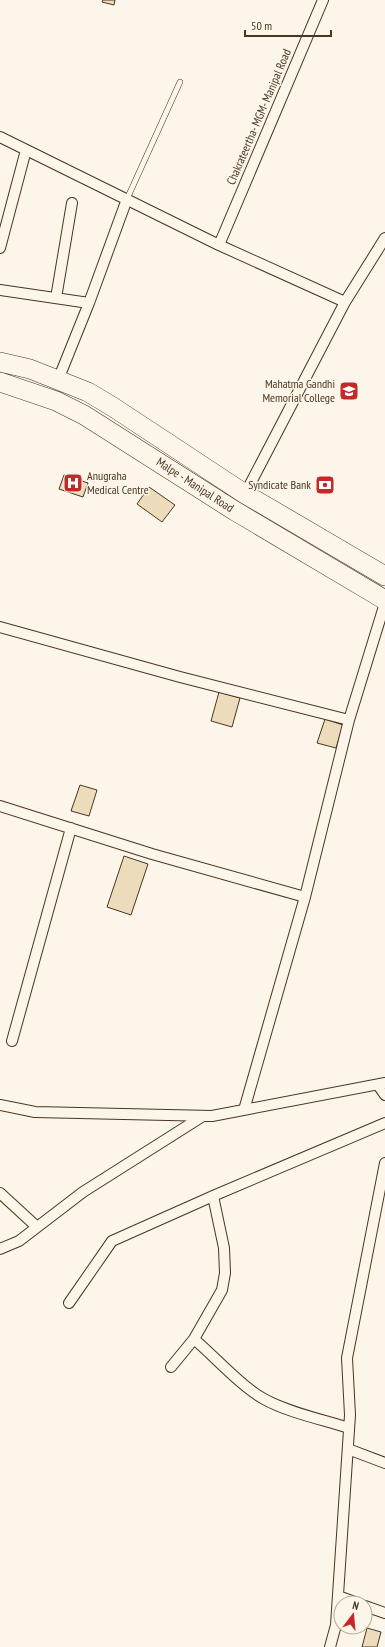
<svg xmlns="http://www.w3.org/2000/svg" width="385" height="1647" font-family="'PT Sans Narrow',sans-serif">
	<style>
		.building { fill: #ecdcbc; stroke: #4a3520 }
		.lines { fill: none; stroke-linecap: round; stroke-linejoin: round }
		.lane-casing { stroke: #4a3520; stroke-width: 6 }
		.street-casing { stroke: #4a3520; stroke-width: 12 }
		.highway-casing { stroke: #4a3520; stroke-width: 20 }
		.lane { stroke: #fbf6e9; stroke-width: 5 }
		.street { stroke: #fbf6e9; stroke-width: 10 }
		.highway { stroke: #fbf6e9; stroke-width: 19 }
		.labels { text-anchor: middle; stroke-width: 3; stroke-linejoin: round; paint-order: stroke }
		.street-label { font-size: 12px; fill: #4a3520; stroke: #fbf6e9 }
		.poi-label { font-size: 12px; fill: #4a3520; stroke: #fbf6e9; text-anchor: end }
	</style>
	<rect width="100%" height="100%" fill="#fbf6e9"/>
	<path class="building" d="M103,0h12l-1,5 -12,-3z
		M64,475l24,8 -5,14 -24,-8z
		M149,487l26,18 -13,17 -25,-18z
		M219,692l21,6 -8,29 -21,-6z
		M325,719l18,6 -7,23 -19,-5z
		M80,785l17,5 -8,26 -18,-5z
		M124,856l24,8 -17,51 -24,-8z
		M367,1628l14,4 -4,15h-15z"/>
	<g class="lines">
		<defs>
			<path id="lane" d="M127,199l53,-117"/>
			<path id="street" d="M0,137l219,108 126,57
				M219,245l104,-245
				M0,248l26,-98
				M0,290l89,13
				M56,298l16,-95
				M58,380l31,-77 38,-104
				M245,494l100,-192 40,-64
				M0,627l180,50 169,43
				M0,806l152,48 153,43
				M12,1041l59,-213
				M378,1085l7,10
				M0,1105l35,7 177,4 173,-33
				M244,1110l61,-213 44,-177 36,-117
				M0,1193l37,34
				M0,1249l19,-8 64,-49 120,-76
				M69,1303l43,-62 101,-45 172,-73
				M194,1339c21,18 48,48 70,60 23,13 60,21 85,29
				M171,1367l23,-28 28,-49 3,-17 -1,-25 -11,-52
				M348,1449l37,14
				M338,1596l19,7
				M365,1606l20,7
				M330,1647l6,-22 14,-210 -3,-57 38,-195"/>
			<path id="highway" d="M0,362l30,7 58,23 25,15 132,87 140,82
				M0,382l56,19 28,14 151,96 150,89"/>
		</defs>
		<use href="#lane" class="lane-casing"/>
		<use href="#street" class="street-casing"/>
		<use href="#highway" class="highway-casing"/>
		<use href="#lane" class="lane"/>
		<use href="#street" class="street"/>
		<use href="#highway" class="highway"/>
	</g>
	<defs>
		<symbol id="university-square" viewBox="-11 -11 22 22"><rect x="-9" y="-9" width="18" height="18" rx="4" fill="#c62828" stroke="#fbf6e9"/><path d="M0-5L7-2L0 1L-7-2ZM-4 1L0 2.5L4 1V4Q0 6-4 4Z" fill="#fff"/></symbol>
		<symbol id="hospital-square" viewBox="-11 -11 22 22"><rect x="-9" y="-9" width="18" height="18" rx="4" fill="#c62828" stroke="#fbf6e9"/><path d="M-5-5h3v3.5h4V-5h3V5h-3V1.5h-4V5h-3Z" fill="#fff"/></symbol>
		<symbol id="bank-square" viewBox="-11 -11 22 22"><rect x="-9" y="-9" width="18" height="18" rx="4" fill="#c62828" stroke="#fbf6e9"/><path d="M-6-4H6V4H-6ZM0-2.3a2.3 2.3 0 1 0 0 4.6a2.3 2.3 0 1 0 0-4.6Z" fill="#fff"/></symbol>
	</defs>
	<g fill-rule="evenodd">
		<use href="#university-square" x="338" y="380" width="22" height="22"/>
		<use href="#hospital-square" x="62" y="472" width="22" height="22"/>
		<use href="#bank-square" x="314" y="474" width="22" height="22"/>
	</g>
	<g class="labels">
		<g class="street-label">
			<text transform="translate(259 117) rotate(-67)" y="4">Chakrateertha- MGM- Manipal Road</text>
			<text transform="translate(195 485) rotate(33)" y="4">Malpe - Manipal Road</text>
		</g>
		<g class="poi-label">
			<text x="335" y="388">Mahatma Gandhi<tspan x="335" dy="14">Memorial College</tspan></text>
			<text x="87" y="480" text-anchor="start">Anugraha<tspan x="87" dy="14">Medical Centre</tspan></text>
			<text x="311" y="489">Syndicate Bank</text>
		</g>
	</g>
	<g transform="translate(353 1615) rotate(16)"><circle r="19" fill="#fbf6e9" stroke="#b4a999"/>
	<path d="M0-3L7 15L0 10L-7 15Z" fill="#c62828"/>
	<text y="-6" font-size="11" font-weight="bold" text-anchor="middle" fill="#4a3520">N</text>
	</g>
	<path d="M245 30v6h86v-6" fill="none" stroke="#4a3520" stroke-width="2"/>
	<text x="251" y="30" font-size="12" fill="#4a3520" stroke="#fbf6e9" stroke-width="3" paint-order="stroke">50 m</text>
</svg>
